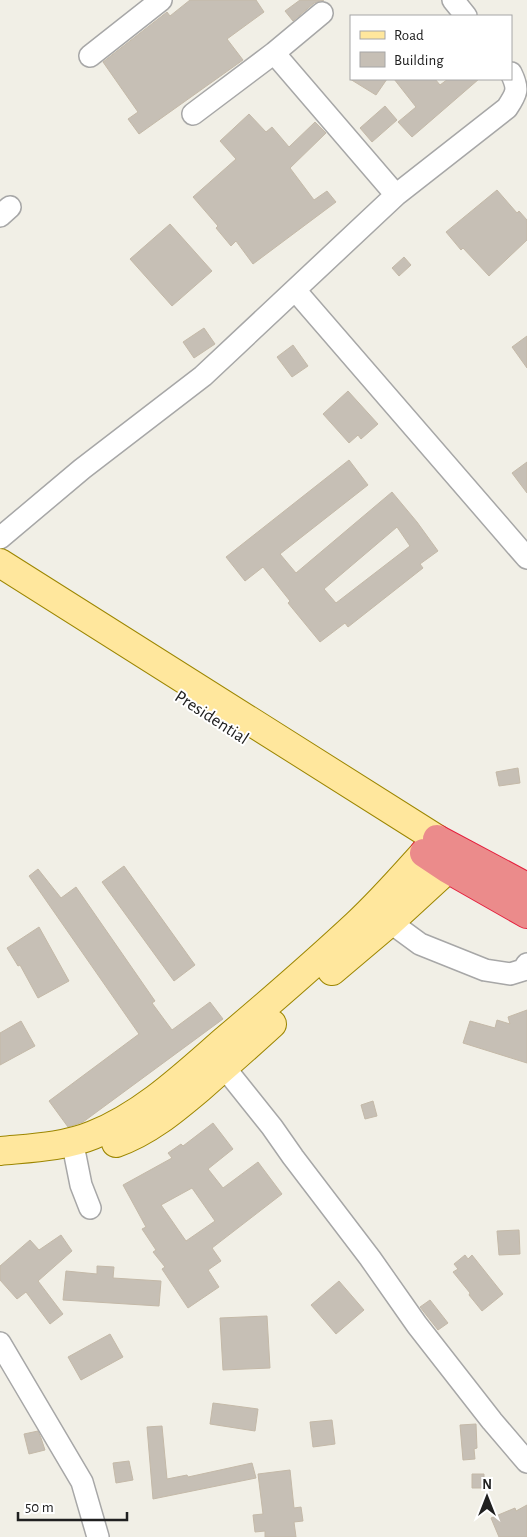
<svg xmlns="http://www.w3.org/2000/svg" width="527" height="1537" font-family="'Alegreya Sans',sans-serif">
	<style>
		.building { fill: #c6bfb5; stroke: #c4b9a8; fill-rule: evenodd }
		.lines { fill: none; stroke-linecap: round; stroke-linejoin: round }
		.minor-casing { stroke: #a7a7a7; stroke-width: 24 }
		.major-casing { stroke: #9c8600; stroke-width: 30 }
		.highway-casing { stroke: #e41f3d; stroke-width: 30 }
		.minor { stroke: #fff; stroke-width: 21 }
		.major { stroke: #ffe79d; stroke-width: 28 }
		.highway { stroke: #eb8b8b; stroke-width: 28 }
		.labels { text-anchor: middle; stroke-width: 4; stroke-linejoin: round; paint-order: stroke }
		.street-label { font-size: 18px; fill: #202020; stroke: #fff }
	</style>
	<rect width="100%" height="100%" fill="#f1efe6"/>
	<path class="building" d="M190,0h66l8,12 -37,27 16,21 -104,74 -11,-15 10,-7 -35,-50 64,-50 3,4z
		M300,0h24l-10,3 -21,18 -8,-10z
		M350,79h37l-11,16z
		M394,79h41l5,6 8,-6h31l-67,58 -14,-15 18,-15z
		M385,106l12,14 -25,22 -12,-14z
		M249,114l17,18 6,-5 17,20 26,-25 11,11 -36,35 24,32 13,-9 9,11 -83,62 -17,-23 -5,5 -15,-18 2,-2 -25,-29 43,-38 -16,-18z
		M497,190l20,23 2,-2 8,9v20l-38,36 -26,-28 -2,2 -15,-18z
		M170,224l42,47 -40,35 -42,-47z
		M404,257l7,8 -12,11 -7,-8z
		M204,328l11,16 -21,14 -11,-16z
		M527,336v32l-15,-21z
		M293,345l15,21 -16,11 -15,-20z
		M348,391l30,33 -17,15 -3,-4 -9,8 -26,-29z
		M349,460l19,25 -88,69 16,19 96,-81 25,30 21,29 -18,13 3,4 -75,59 -3,-4 -25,19 -32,-39 2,-2 -27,-34 -18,14 -19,-24zM397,527l13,19 -74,57 -12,-14z
		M527,462v31l-15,-20z
		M518,768l2,15 -21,3 -3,-14z
		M124,866l71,99 -21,16 -72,-99z
		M38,869l23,29 15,-11 79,114 -3,2 20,27 38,-28 13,17 -140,103 -15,5 -19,-26 90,-67 -110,-158z
		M39,927l30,54 -31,17 -18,-33 -2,1 -11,-18z
		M527,1010v53l-64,-20 7,-22 25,7 2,-8 13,4 -2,-7z
		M21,1021l14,25 -35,19v-32z
		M373,1101l4,15 -12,3 -4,-14z
		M213,1123l20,26 -25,20 15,19 35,-26 24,32 -70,54 9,13 -13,9 11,17 -31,21 -26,-39 3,-2 -12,-15 3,-2 -14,-21 4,-2 -23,-42 49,-27 -4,-5 13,-9 2,2zM192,1188l23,33 -29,20 -25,-36z
		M519,1230l1,24 -21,1 -2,-24z
		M61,1235l11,16 -34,30 25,33 -13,10 -24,-32 -9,7 -17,-19v-14l30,-26 9,10z
		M465,1255l3,4 4,-4 31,39 -21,17 -13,-16 1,-2 -17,-21 5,-3 -4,-5z
		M97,1266l17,1 -1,11 48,3 -2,25 -96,-6 3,-29 31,3z
		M339,1281l25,29 -28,24 -25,-29z
		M430,1300l18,23 -10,7 -18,-23z
		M267,1316l3,52 -47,2 -3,-52z
		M110,1334l13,23 -42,23 -13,-23z
		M213,1403l45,6 -3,22 -45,-7z
		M332,1420l3,24 -22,3 -3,-25z
		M476,1424l1,24 -3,1 1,10 -12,1 -3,-35z
		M162,1426l5,53 20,-4 1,2 64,-14 4,15 -103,21 -6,-72z
		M38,1431l3,7 4,12 -16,4 -5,-20z
		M129,1461l4,19 -17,3 -3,-20z
		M290,1470l4,38 7,-1 2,14 -9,1 2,15h-31v-6l-10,1 -2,-17 10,-1 -5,-40z
		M472,1474h12v14h-12z
		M527,1505v32h-28l-8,-19 24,-10 1,3z"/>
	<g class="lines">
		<defs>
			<path id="minor" d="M453,0l13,16
				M274,53l122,142
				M90,56l71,-56
				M193,114l81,-61 48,-40
				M0,216l10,-9
				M295,290l232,268
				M0,538l82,-69 121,-93 193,-181 111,-87c10,-15 12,-19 4,-35
				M390,922l30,22 65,26 25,4 13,-4 4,-6
				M224,1067l48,60 21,30 77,101 47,67 75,96 35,41
				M75,1155l6,30 9,23
				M0,1343l82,139 16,55"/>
			<path id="major" d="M0,563l437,276c-26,28 -51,58 -80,85 -43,40 -88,79 -133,117 -40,35 -81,74 -131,94 -29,12 -62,13 -93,16
				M332,971l58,-49 74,-68
				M116,1143c32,-11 59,-34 84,-55 24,-21 48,-42 72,-64"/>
			<path id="highway" d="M437,839l90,48
				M424,853l24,16 79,45"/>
		</defs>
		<use href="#minor" class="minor-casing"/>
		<use href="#major" class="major-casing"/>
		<use href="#highway" class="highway-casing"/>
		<use href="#minor" class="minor"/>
		<use href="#major" class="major"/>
		<use href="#highway" class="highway"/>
	</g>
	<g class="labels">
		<g class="street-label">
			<text transform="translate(212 717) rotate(33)" y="6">Presidential</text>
		</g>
	</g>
	<rect x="350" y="15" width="162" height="65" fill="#ffffff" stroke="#a6a6a6"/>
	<rect x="360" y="31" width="25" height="8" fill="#ffe79d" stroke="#a6a6a6"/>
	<text x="394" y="40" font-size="15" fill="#202020">Road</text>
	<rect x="360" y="52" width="25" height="15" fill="#c6bfb5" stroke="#a6a6a6"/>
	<text x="394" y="65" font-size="15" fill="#202020">Building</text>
	<g transform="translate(487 1497)" stroke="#ffffff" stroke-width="4" paint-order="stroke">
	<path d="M0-4L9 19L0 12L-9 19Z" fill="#202020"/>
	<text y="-8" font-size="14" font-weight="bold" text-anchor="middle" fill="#202020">N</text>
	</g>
	<path d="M18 1512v8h109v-8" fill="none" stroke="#202020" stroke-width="2.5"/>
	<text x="25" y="1512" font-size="15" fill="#202020" stroke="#ffffff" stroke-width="4" paint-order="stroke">50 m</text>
</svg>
